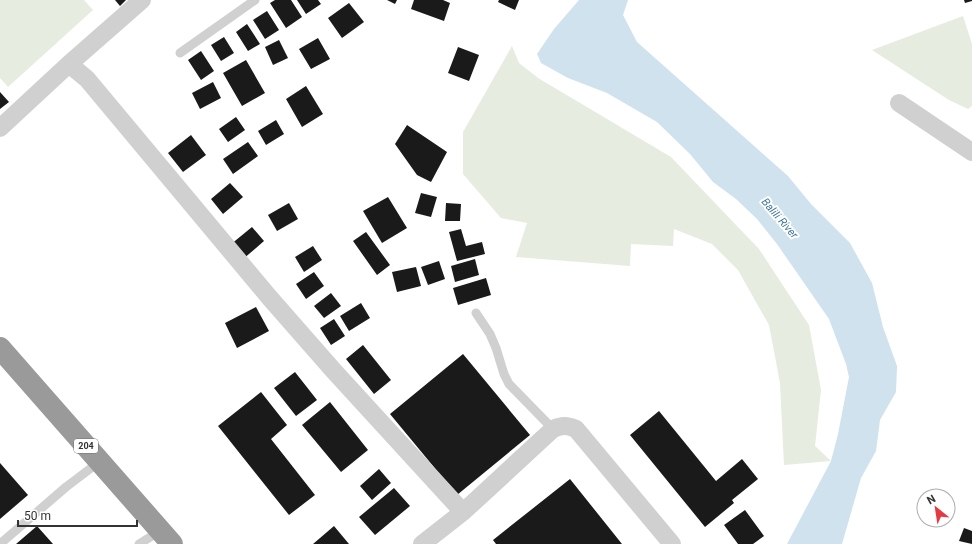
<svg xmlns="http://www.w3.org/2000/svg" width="972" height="544" font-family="Roboto,sans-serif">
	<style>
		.green { fill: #e6ecdf }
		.water { fill: #cfe2ee }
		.building { fill: #1a1a1a }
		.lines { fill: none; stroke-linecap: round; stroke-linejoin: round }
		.lane { stroke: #d0d0d0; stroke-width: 9 }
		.street { stroke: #d0d0d0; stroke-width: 18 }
		.highway { stroke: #9a9a9a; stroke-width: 22 }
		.labels { text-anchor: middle; stroke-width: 4; stroke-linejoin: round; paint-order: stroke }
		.shield { fill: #fff; stroke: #707070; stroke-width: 1 }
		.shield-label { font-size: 9px; font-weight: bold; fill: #333 }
		.water-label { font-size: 11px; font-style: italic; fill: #3f7597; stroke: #fff }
	</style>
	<rect width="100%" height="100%" fill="#fff"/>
	<path class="green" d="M0,0h84l9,10 -85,77 -8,-9z
		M963,16l9,28v62l-4,3 -19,-9 -77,-50z
		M512,46l7,17 19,15 133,79 88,92 50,76 12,65 -6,56 16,15 -47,4 -4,-82 -11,-58 -31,-55 -26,-26 -38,-15 -1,17 -42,-2 -1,22 -114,-9 11,-34 -26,-5 -38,-44v-42z"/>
	<path class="water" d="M579,0h49l-5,15 14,27 151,134 23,28 39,39 22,40 11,44 14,39 -1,26 -16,28 -4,31 -15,27 -19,66h-55l44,-83 7,-27 11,-57 -3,-13 -17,-45 -52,-75 -20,-25 -21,-20 -23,-17 -23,-28 -33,-32 -50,-29 -39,-15 -27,-15 -4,-9 17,-25z"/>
	<path class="building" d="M115,0h11l-6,6z
		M275,0h16l11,17 -16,11 -16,-25z
		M297,0h21l3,4 -15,10z
		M387,0h10l-2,4z
		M414,0h29l7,3 -6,18 -33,-12z
		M499,0h20l-4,10 -17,-8z
		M964,0h8v1l-7,2z
		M349,3l15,19 -22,16 -14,-20z
		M267,11l12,19 -14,9 -12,-19z
		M247,24l13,20 -12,7 -12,-19z
		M224,37l10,16 -13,8 -10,-16z
		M318,38l12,21 -19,10 -12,-20z
		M279,40l9,18 -15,7 -8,-18z
		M458,47l21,8 -10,26 -21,-8z
		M201,51l13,20 -13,9 -13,-20z
		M246,60l19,33 -23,13 -19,-33z
		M213,82l8,16 -21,11 -8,-16z
		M306,86l17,28 -21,13 -16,-28z
		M0,92l9,10 -9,7z
		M236,117l9,13 -17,12 -9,-13z
		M276,120l8,14 -18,11 -8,-14z
		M407,125l40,27 -16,30 -14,-7 -22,-31z
		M191,135l15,20 -23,17 -15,-19z
		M248,142l10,14 -25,18 -10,-15z
		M230,183l13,14 -20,17 -12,-15z
		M421,193l16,4 -6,20 -16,-4z
		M388,197l19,31 -25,15 -19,-32z
		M289,203l9,16 -21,12 -9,-16z
		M446,203l15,1 -1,17h-15z
		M252,227l12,14 -22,19 -12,-15z
		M461,229l5,17 16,-4 3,12 -28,7 -8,-29z
		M366,232l24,33 -13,10 -24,-34z
		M313,246l9,14 -18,12 -9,-15z
		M475,259l4,16 -24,7 -4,-16z
		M439,261l6,18 -17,6 -7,-18z
		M416,267l5,19 -24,6 -5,-20z
		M314,272l10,14 -18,13 -10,-15z
		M486,278l5,17 -33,10 -5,-17z
		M331,293l10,13 -17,12 -10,-12z
		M361,303l9,15 -21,13 -9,-15z
		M256,307l13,24 -32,17 -12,-25z
		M334,319l11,17 -14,9 -11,-17z
		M363,345l28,35 -17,14 -28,-35z
		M463,354l67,81 -73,60 -67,-81z
		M295,372l22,28 -21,16 -22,-28z
		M261,392l26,33 -16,14 44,56 -26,20 -71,-89z
		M330,402l38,48 -27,22 -39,-47z
		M659,411l57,70 26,-22 16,20 -26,21 2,3 -29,24 -75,-92z
		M0,463l28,32 -28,24z
		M379,469l12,14 -19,17 -12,-14z
		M570,479l52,65h-126l-3,-4z
		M394,488l16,18 -35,29 -16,-18z
		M745,510l19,26 -11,8h-15l-14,-19z
		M37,526l16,18h-37z
		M334,526l15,18h-36z
		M964,528l8,3v13l-13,-3z"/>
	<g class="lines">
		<path class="lane" d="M180,53l75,-53
			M476,313l14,21 6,14 8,26 5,10 44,45
			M0,544l66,-57 33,-25
			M139,544l21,-13"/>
		<path class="street" d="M69,64l73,-64
			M899,103l73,49
			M0,128l69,-64 18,15 182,218 64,73 130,142
			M422,544l41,-32 90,-83c9,-4 14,-4 23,0l96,115"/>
		<path class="highway" d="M0,348l172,196"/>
	</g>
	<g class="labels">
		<rect class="shield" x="74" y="439" width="24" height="14" rx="3"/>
		<g class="shield-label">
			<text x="86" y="449">204</text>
		</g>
		<g class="water-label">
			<text transform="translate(780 218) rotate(49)" y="4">Balili River</text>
		</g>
	</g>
	<g transform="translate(936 508) rotate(330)"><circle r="19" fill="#ffffff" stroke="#adadad"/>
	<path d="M0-3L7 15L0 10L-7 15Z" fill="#e63946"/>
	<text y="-6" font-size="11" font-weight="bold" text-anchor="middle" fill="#333333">N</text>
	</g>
	<path d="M18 520v6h119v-6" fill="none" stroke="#333333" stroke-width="2"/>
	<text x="24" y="520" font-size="12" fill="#333333" stroke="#ffffff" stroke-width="3" paint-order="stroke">50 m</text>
</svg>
